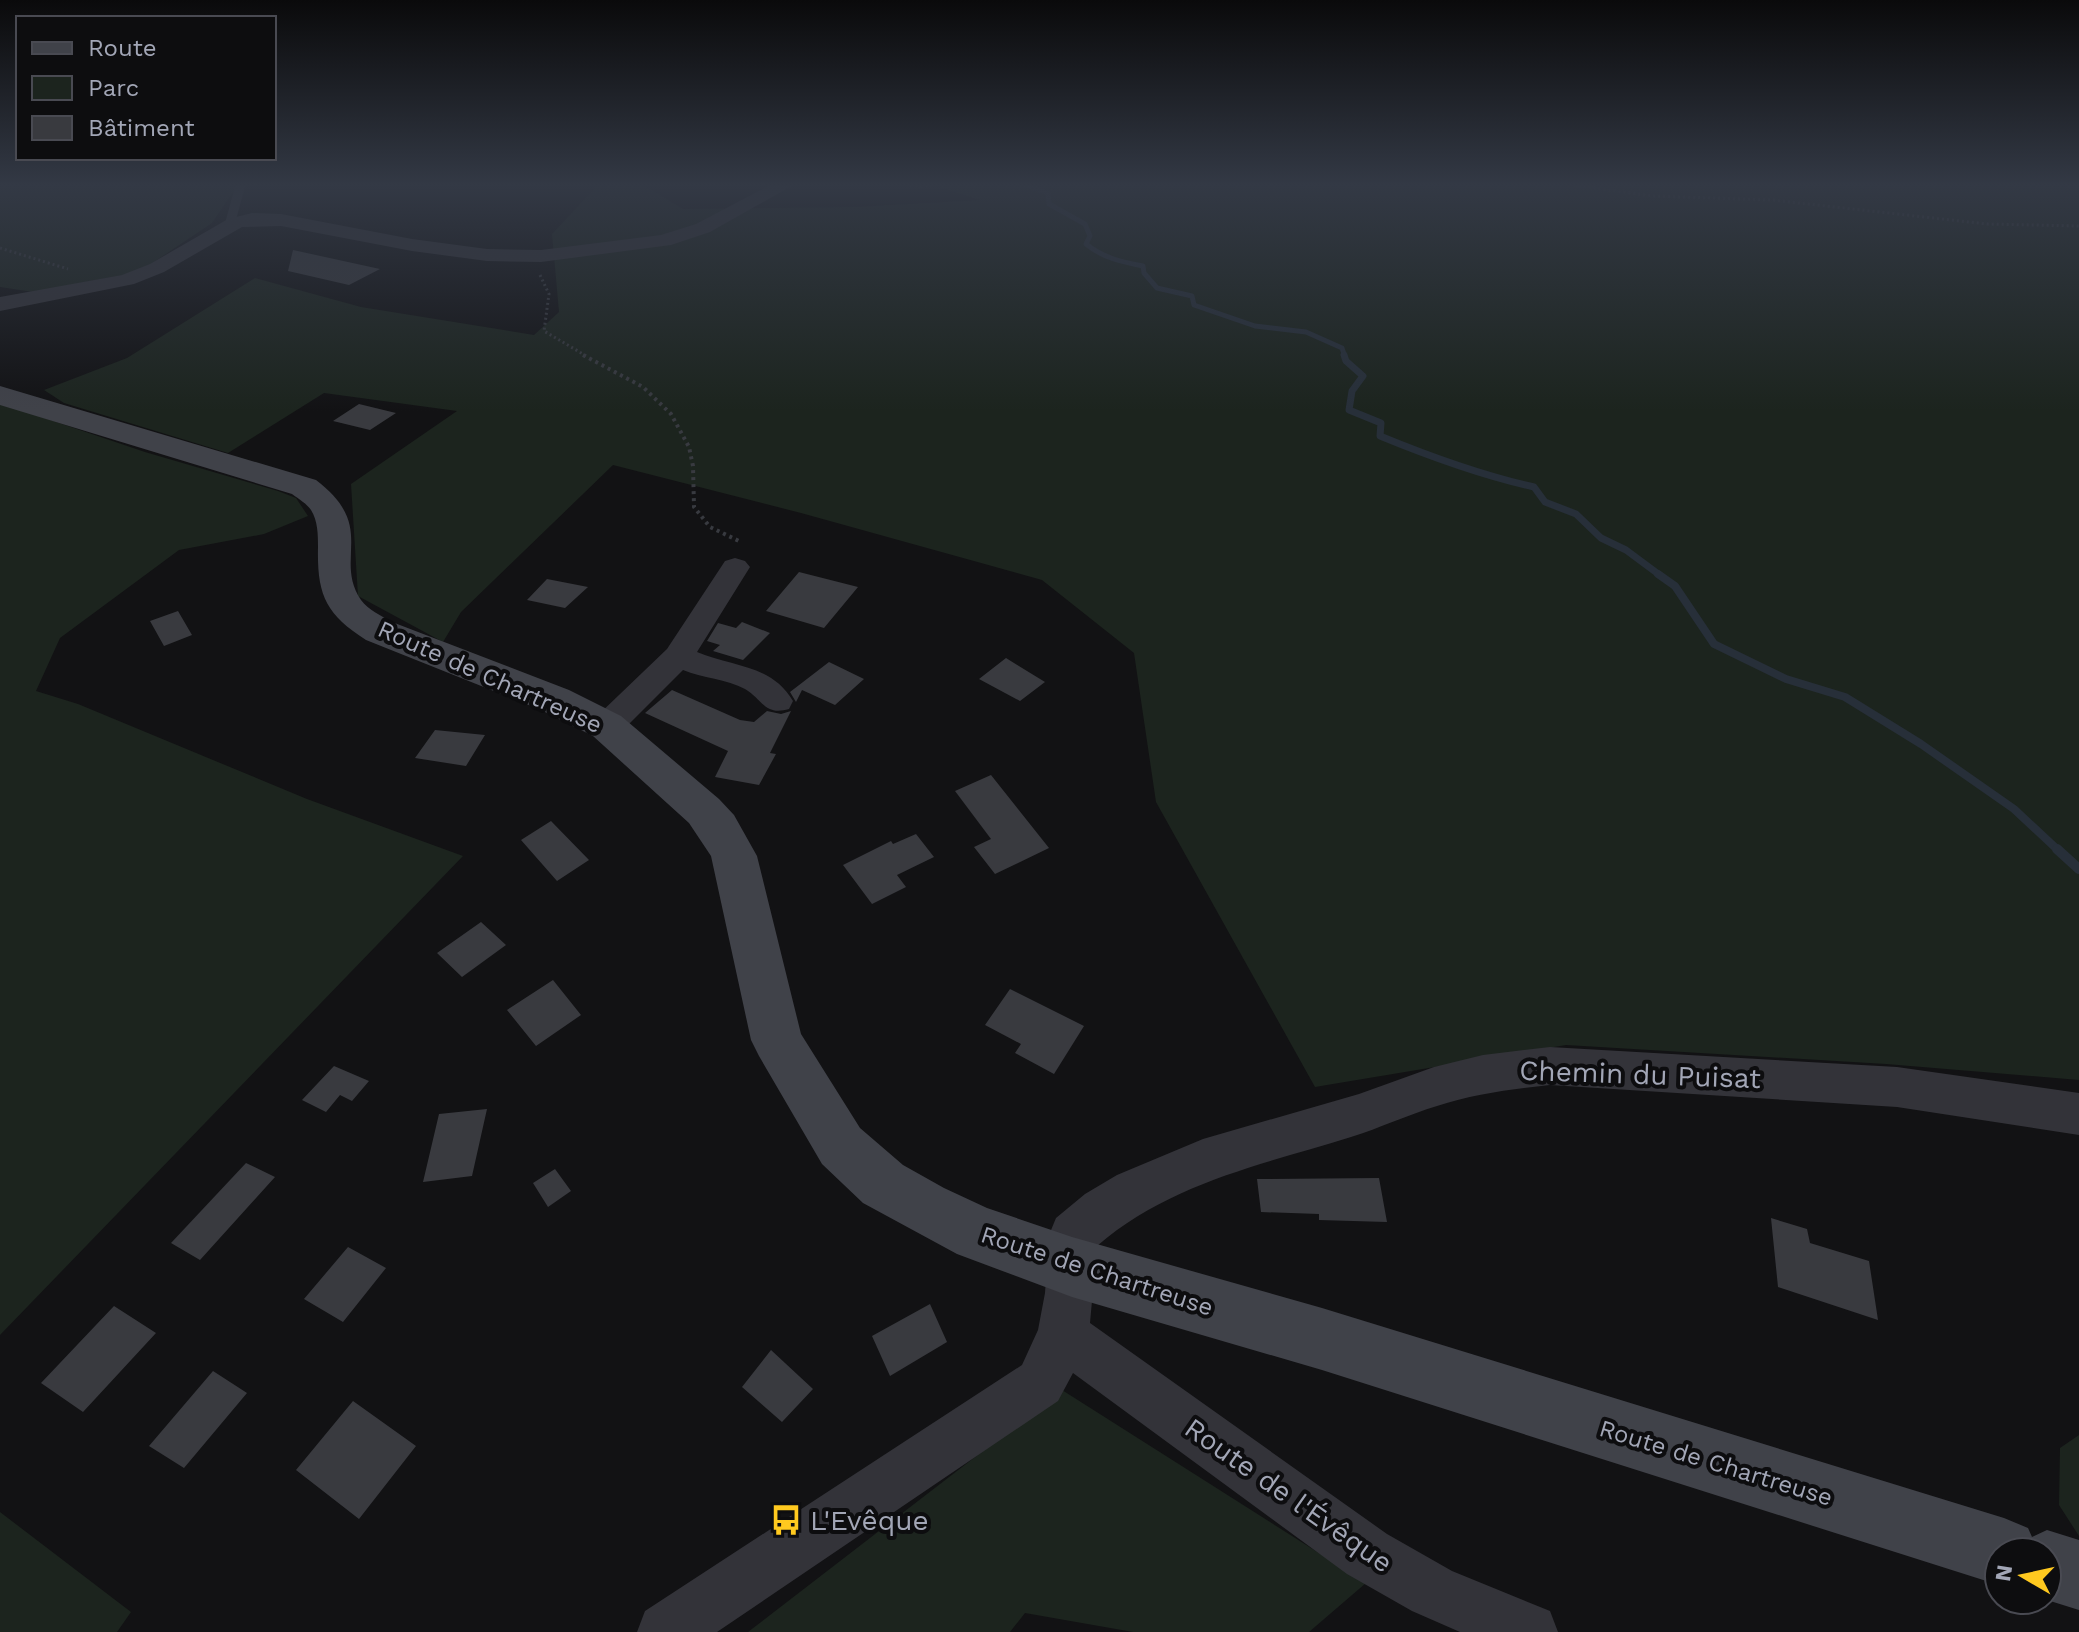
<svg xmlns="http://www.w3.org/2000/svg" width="2079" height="1632" font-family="'Work Sans',sans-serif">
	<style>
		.green { fill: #1c241e }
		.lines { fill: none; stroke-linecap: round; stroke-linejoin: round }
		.stream-far3 { stroke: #272f39; stroke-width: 5 }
		.stream-far2 { stroke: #272f39; stroke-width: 7 }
		.stream-far1 { stroke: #272f39; stroke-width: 8 }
		.stream { stroke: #272f39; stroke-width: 10 }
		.building { fill: #393a3f }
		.path-far1 { stroke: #383a40; stroke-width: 3; stroke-dasharray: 2 3; stroke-linecap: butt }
		.path { stroke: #383a40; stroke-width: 4; stroke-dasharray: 3 4; stroke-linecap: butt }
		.lane { fill: #333339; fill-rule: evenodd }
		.street { fill: #333339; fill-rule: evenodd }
		.secondary { fill: #404249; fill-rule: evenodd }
		.labels { text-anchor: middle; stroke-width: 8; stroke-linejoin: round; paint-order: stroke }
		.street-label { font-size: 24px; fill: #a2a6b6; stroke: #0d0d0f }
		.near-street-label { font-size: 28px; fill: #a2a6b6; stroke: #0d0d0f }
		.near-poi-label { font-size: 28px; fill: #a2a6b6; stroke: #0d0d0f; text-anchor: start }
	</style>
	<rect width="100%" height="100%" fill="#121214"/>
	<path class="green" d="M0,183h239l-27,40 -73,49 -106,20 -33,-5z
		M604,183h36l43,26 173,-2 124,-7 -53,-17h1152v897l-193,-16 -320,-19 -251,42 -159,-285 -22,-149 -92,-73 -241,-67 -188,-48 -152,147 -18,30 -85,-46 -7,-112 106,-73 -133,-18 -96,60 -164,-50 -20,-13 83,-32 128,-80 106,29 173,28 25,-23 -7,-78 44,-47z
		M0,403l145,49 133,39 18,7 12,18 -44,18 -85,16 -119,88 -24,53 42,13 229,95 156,57 -463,479z
		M1062,1390l304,193 -57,49h-176l-108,-19 -15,19h-262z
		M2079,1435v101l-20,-31 1,-57z
		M0,1512l131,100 -14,20h-117z"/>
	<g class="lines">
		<path class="stream-far3" d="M1021,183l27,10 1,11 36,20 5,12 -4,8c17,14 36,18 57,22l1,7 13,15 35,8 2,9 61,21 51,6 36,16 3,9"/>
		<path class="stream-far2" d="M1344,355l2,6 17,15 -11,15 -3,19 32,13 -1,13c51,21 100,39 154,51l11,15 31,12 25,24 25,12 35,26"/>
		<path class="stream-far1" d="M1658,574l17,12 39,58 72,35 59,18 76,47 93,65 45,42"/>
		<path class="stream" d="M2057,849l22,20"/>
	</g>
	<path class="building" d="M293,250l87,19 -31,16 -61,-14z
		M359,404l37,9 -26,17 -37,-9z
		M799,572l59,15 -34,41 -58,-17z
		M547,579l41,8 -23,21 -38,-8z
		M178,611l14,24 -28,11 -14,-25z
		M742,622l28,11 -27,27 -30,-9 7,-6 -13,-4 11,-18 18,5z
		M1006,658l21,13 18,11 -25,19 -41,-22z
		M829,662l35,17 -29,26 -33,-15 -6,12 -6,-10z
		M672,690l68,30 14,2 13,-11 14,3 10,-3 -21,42 6,1 -17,31 -44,-8 13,-26 -83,-38z
		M435,730l50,5 -19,31 -51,-8z
		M991,775l58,73 -54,26 -21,-27 17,-8 -36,-48z
		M551,821l38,39 -32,21 -36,-41z
		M916,834l18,23 -37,18 9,12 -34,17 -29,-39 48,-24 2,3z
		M481,922l25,23 -44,32 -25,-24z
		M553,980l28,35 -45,31 -29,-36z
		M1010,989l74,37 -30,48 -39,-21 6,-9 -36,-19z
		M334,1066l35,15 -17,20 -12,-6 -14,17 -24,-12z
		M487,1109l-15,67 -49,6 16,-68z
		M246,1163l29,14 -75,83 -29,-17z
		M555,1169l16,22 -23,16 -15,-24z
		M1379,1178l8,44 -68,-2v-6l-58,-2 -4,-33z
		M1771,1218l36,11 3,14 59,18 9,59 -100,-33z
		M348,1247l38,21 -43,54 -39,-23z
		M930,1304l17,38 -57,34 -18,-40z
		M114,1306l42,27 -73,79 -42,-29z
		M771,1350l42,39 -31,33 -40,-35z
		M213,1371l34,22 -63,75 -35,-22z
		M353,1401l63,45 -57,73 -63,-49z"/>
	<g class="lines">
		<path class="path-far1" d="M827,183h7
			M885,183l36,3 30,-3
			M1559,183l94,13 119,4 215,24 92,2
			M0,248l68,21
			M540,275l9,19 -5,37 44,26"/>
		<path class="path" d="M583,355l60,32 28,27 18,33 4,19 1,41 16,20 29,14 -1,3"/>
		<path class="lane" d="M236,183h10l-12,44 -5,3 -5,-3z"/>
		<path class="street" d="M774,183h23l-87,49 -39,13 -130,17 -54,-1 -75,-10 -131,-25 -39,1 -78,45 -30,12 -134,27v-14l122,-22 28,-11 78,-45 24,-6 29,1 131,25 75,10 54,1 120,-15 35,-11z
			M735,558l10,3 5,6 -53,85c35,15 74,12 96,49l-4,8c-24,7 -26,-9 -44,-20 -18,-10 -43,-11 -62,-19l-64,64 -12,4 -12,-4 -5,-8 5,-8 72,-69 58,-88z
			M1550,1047l347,20 182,26v42l-182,-28 -347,-22c-38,4 -77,9 -113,21 -30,9 -57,22 -86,31 -90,28 -181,46 -254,109l-7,77 297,211 65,37 98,40 8,21h-98l-48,-21 -65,-37 -274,-201 -15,28 -341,231h-80l8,-21 377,-246 16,-35 7,-37 4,-58 7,-17 29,-24 32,-19 86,-36 156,-45 75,-27 49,-12z"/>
		<path class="secondary" d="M0,386l316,94c62,47 17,78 45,120 7,10 21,16 31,22l177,68 52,26 98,83 15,16 23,41 44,178 59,94 43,37 41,23 43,20 85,29 250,71 682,210 24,10 4,9 15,-7 32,10v70l-32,-10v-48h-48v33l-677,-215 -250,-73 -115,-43 -94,-51 -41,-39 -63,-108 -8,-16 -40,-184 -22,-33 -96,-87 -52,-26 -175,-70c-41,-26 -49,-46 -48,-93 0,-12 0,-26 -7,-37 -4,-6 -12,-11 -19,-16l-292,-89z"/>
	</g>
	<linearGradient id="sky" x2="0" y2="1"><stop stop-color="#0a0a0b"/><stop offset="0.45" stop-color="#333945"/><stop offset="1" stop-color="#333945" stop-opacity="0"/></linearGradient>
	<rect width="2079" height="411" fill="url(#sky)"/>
	<defs>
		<symbol id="bus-bare" viewBox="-9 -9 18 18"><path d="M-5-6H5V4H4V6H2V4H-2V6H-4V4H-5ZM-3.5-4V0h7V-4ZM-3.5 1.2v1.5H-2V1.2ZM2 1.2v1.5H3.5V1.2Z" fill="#ffc91f" stroke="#0d0d0f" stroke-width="2.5" paint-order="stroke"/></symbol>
	</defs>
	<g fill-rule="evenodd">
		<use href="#bus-bare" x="764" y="1498" width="44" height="44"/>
	</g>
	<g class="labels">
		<g class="street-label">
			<text transform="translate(490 677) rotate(24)" y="8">Route de Chartreuse</text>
			<text transform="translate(1097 1271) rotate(18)" y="8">Route de Chartreuse</text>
			<text transform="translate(1716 1463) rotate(17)" y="8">Route de Chartreuse</text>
		</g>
		<g class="near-street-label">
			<text transform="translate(1640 1074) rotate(2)" y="10">Chemin du Puisat</text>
			<text transform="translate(1289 1495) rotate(35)" y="10">Route de l'Évêque</text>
		</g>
		<g class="near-poi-label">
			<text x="810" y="1530">L'Evêque</text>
		</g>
	</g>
	<rect x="16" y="16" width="260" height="144" fill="#0d0d0f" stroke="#494a52" stroke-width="2"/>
	<rect x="32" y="42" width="40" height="12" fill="#404249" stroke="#494a52" stroke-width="2"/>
	<text x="88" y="56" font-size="24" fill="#a2a6b6">Route</text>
	<rect x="32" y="76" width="40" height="24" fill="#1c241e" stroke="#494a52" stroke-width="2"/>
	<text x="88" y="96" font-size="24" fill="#a2a6b6">Parc</text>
	<rect x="32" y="116" width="40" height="24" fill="#393a3f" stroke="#494a52" stroke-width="2"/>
	<text x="88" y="136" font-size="24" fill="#a2a6b6">Bâtiment</text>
	<g transform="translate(2023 1576) rotate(279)"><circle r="38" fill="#0d0d0f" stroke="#494a52" stroke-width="2"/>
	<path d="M0-6L14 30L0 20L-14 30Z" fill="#ffc91f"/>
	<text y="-12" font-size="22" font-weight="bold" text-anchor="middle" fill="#a2a6b6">N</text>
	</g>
</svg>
